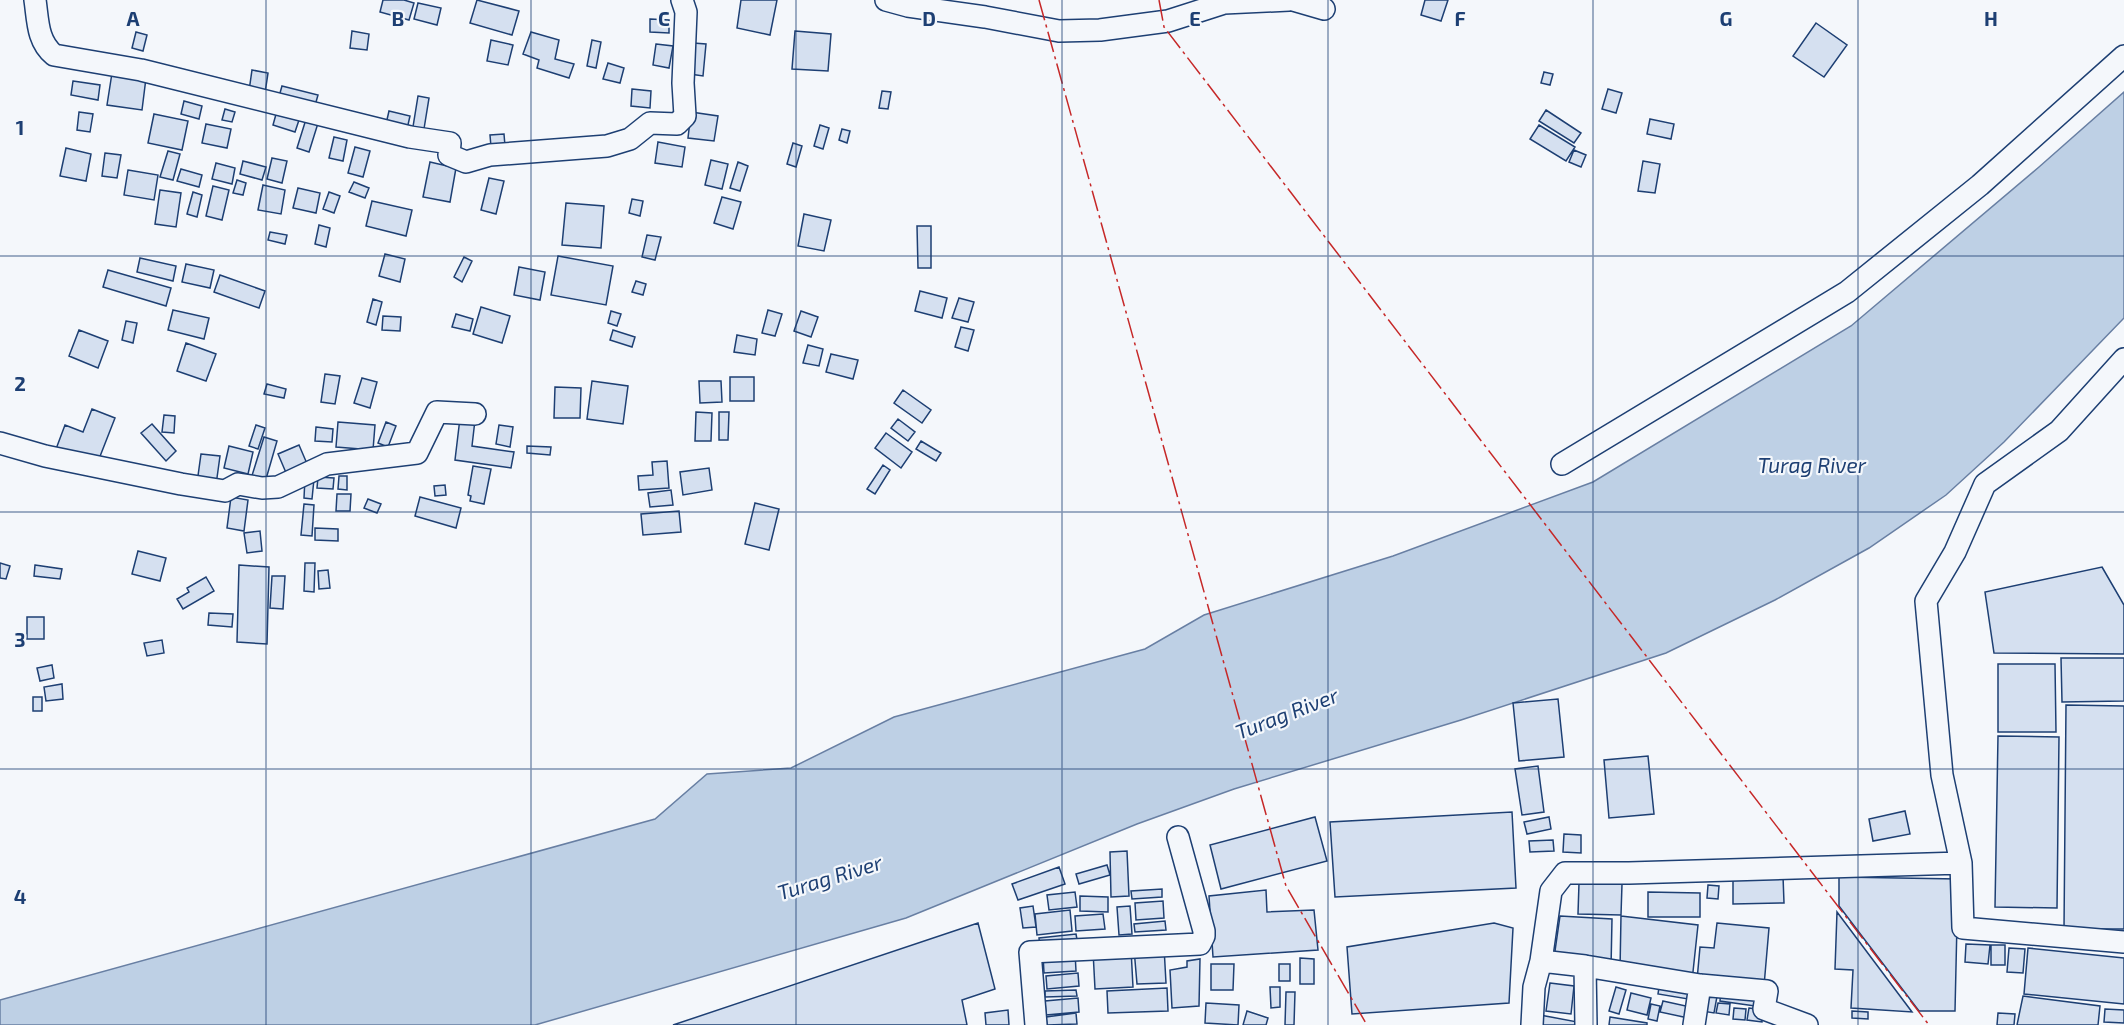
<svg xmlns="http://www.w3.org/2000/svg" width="2124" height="1025" font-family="'Exo 2',sans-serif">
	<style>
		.water { fill: #bed0e5; stroke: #687fa3; stroke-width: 1.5 }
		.building { fill: #d5e0f0; stroke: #1d3f73; stroke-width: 1.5 }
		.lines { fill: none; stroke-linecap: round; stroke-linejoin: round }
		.minor-casing { stroke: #1d3f73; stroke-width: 24 }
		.minor { stroke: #f4f7fb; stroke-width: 21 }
		.power { stroke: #c62828; stroke-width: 1.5; stroke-dasharray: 21 4.5 3 4.5; stroke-linecap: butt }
		.grid { fill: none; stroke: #1d3f73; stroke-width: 1.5; stroke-opacity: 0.55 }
		.labels { text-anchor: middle; stroke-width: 4.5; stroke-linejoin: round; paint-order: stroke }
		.water-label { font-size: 21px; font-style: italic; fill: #1d3f73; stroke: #f4f7fb }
		.grid-label { font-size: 20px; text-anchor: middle; font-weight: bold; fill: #1d3f73; stroke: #f4f7fb; stroke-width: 4.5; stroke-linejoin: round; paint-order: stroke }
	</style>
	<rect width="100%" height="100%" fill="#f4f7fb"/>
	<path class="water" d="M2124,92v226l-120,124 -58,53 -77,53 -94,52 -109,53 -205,67 -227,69 -97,35 -231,94 -371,107h-535v-25l655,-181 52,-45 84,-6 103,-51 251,-68 59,-34 189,-59 200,-74 258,-156 188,-159z"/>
	<path class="building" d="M383,0h21l10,3 -5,17 -29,-8z
		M477,0l42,11 -7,24 -42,-12z
		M741,0h36l-7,35 -33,-7z
		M1425,0h23l-7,21 -20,-6z
		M418,3l23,5 -4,17 -23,-6z
		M650,19l19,1v13l-19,-1z
		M1816,23l31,22 -23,32 -31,-21z
		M352,31l17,3 -2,16 -17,-2z
		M795,31l36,3 -3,37 -36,-2z
		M136,32l11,3 -4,16 -11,-3z
		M531,32l28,8 -4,19 19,5 -5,14 -32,-10 2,-8 -16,-6z
		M491,40l22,5 -5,20 -21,-4z
		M592,40l9,2 -5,26 -9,-2z
		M693,43l13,1 -3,32 -13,-2z
		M656,44l17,2 -4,22 -16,-3z
		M608,63l16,5 -4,15 -17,-4z
		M252,70l16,3 -3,20 -16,-2z
		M1544,72l9,2 -3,11 -9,-2z
		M112,73l34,5 -4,32 -35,-5z
		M73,81l27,4 -2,15 -27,-5z
		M282,86l36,9 -4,14 -36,-9z
		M632,89l19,2 -1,17 -19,-2z
		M1608,89l14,4 -6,20 -14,-4z
		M882,91l9,1 -3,17 -9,-1z
		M418,96l11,2 -6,37 -11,-2z
		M184,101l18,5 -3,13 -18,-5z
		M278,107l23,7 -6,18 -22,-7z
		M225,109l10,3 -3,10 -10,-2z
		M1546,110l35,23 -7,10 -35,-22z
		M389,111l21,5 -3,13 -21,-5z
		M79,112l14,2 -3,18 -13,-2z
		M691,112l27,4 -4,25 -26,-3z
		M154,114l34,7 -6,29 -34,-7z
		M307,116l12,4 -10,32 -12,-4z
		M1650,119l24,5 -3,15 -24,-5z
		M206,124l25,5 -4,19 -25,-5z
		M820,125l9,3 -6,21 -9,-3z
		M1539,125l36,22 -9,14 -36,-22z
		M842,129l8,2 -3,12 -8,-3z
		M504,134l1,12 -14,1 -1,-12z
		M334,137l13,3 -4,21 -14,-3z
		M658,142l27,5 -3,20 -27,-4z
		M793,143l9,3 -6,21 -9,-3z
		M355,147l15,4 -7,26 -15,-4z
		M66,148l25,6 -5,27 -26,-5z
		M1574,150l12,5 -5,12 -12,-5z
		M168,151l12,3 -7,26 -13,-3z
		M105,153l16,2 -4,23 -15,-2z
		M272,158l15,3 -5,22 -15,-4z
		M711,160l17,4 -6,25 -17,-4z
		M243,161l23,6 -4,13 -22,-6z
		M1643,161l17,3 -5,29 -17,-2z
		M430,162l26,6 -6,34 -27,-5z
		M738,162l10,4 -8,25 -10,-3z
		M216,163l19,5 -3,16 -20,-5z
		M181,169l21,6 -3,12 -22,-6z
		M128,170l30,5 -4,25 -30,-5z
		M489,178l15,3 -8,33 -15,-4z
		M237,180l9,3 -3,12 -10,-2z
		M354,182l15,6 -4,10 -16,-6z
		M263,185l22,5 -4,24 -23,-4z
		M213,186l16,4 -7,30 -16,-4z
		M298,188l22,5 -4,20 -23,-5z
		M160,190l21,3 -5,34 -21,-3z
		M193,192l9,3 -5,22 -10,-3z
		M329,192l11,4 -6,17 -11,-4z
		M722,197l19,5 -8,27 -19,-6z
		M632,199l11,2 -3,15 -11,-3z
		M372,201l40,9 -6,26 -40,-10z
		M566,203l38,3 -3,42 -39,-3z
		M804,214l27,6 -7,31 -26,-5z
		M319,225l11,3 -4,19 -11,-3z
		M917,226h14v42h-13z
		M270,232l17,3 -2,9 -17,-4z
		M647,235l14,2 -6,23 -13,-3z
		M385,254l20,5 -5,23 -21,-6z
		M558,256l55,10 -7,39 -55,-10z
		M464,257l8,4 -10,21 -8,-5z
		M140,258l36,8 -3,15 -36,-9z
		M186,264l28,6 -4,18 -28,-6z
		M519,267l26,5 -5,28 -26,-5z
		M108,270l63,18 -5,18 -63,-19z
		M220,275l45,16 -6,17 -45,-16z
		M636,281l10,3 -3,11 -11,-3z
		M920,291l27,7 -5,20 -27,-7z
		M959,298l15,4 -6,20 -16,-4z
		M373,299l9,3 -6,23 -9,-3z
		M481,307l29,9 -8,27 -29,-9z
		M173,310l36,8 -5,21 -36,-9z
		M768,310l14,4 -7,22 -13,-3z
		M611,311l10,3 -4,12 -9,-3z
		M801,311l17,6 -7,20 -17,-6z
		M456,314l17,5 -3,12 -18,-4z
		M383,316l18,1 -1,14 -18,-1z
		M126,321l11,2 -4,20 -11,-3z
		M961,327l13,3 -6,21 -13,-4z
		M79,330l29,11 -10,27 -29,-12z
		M613,330l22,7 -3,10 -22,-7z
		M737,335l20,4 -2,16 -21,-3z
		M186,343l30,11 -10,27 -29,-10z
		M808,345l15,4 -4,17 -16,-3z
		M831,354l27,6 -5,19 -27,-7z
		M325,374l15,2 -5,28 -14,-2z
		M730,377h24v24h-24z
		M362,378l15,4 -7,26 -16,-5z
		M592,381l36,5 -5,38 -36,-5z
		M699,381h22l1,21 -22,1z
		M267,384l19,5 -2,9 -20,-4z
		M555,387l26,1 -1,30h-26z
		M903,390l28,20 -9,13 -28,-20z
		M92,409l23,9 -18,46 -41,-15 9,-24 18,7z
		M696,412l16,1 -1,28h-16z
		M719,412h10l-1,28h-9z
		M164,415l11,1 -1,17 -12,-1z
		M460,418l15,2 -3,26 42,6 -3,16 -56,-8z
		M898,419l17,13 -7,9 -17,-13z
		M338,422l37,3 -2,25 -37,-3z
		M386,422l10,4 -8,21 -10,-4z
		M152,424l24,27 -10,10 -25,-28z
		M256,425l9,3 -7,21 -9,-3z
		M499,425l14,2 -3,20 -14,-3z
		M316,427l17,2 -1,13 -17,-1z
		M886,433l26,19 -11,16 -26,-20z
		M264,437l13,4 -13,45 -14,-4z
		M921,441l20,12 -5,8 -20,-12z
		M299,445l9,21 -21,9 -9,-21z
		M229,446l24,6 -5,22 -24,-6z
		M527,446l24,1 -1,8 -23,-2z
		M201,454l19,2 -4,29 -19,-2z
		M667,461l2,27 -30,2 -1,-14 15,-1 -1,-13z
		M883,465l7,5 -15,24 -8,-5z
		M473,466l18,3 -7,35 -14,-3 1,-5 -3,-1z
		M709,468l3,22 -29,5 -3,-23z
		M339,476h8v14l-9,-1z
		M318,477l16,1 -1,11 -16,-1z
		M305,478l9,1 -2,20 -8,-1z
		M445,485l1,10 -11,1 -1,-10z
		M671,490l2,15 -23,2 -2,-14z
		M337,494h14l-1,17h-14z
		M231,497l17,3 -4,31 -17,-3z
		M420,497l41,11 -5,20 -41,-12z
		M368,499l13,5 -4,9 -13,-5z
		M755,503l24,6 -10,41 -24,-6z
		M304,504l10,1 -2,31 -11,-1z
		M679,511l2,21 -38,3 -2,-21z
		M315,528l23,1v12l-23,-1z
		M260,531l2,20 -15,2 -3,-20z
		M138,551l28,7 -6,23 -28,-7z
		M0,563l10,3 -4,13 -6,-1z
		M305,563h10l-1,29 -10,-1z
		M35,565l27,4 -2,10 -26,-3z
		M239,565l30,2 -2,77 -30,-2z
		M2102,567l22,38v49l-130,-1 -9,-61z
		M328,570l2,18 -11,1 -1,-18z
		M272,576h13l-2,33 -13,-1z
		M206,577l8,14 -31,18 -6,-10 12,-7 -2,-4z
		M209,613l24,1 -1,13 -24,-2z
		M27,617h17v22h-17z
		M162,640l2,13 -17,3 -3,-13z
		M2061,658h63v43l-62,1z
		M1998,664h57l1,68h-58z
		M52,665l2,13 -14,3 -3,-13z
		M62,684l1,15 -17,2 -2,-14z
		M33,697h9v14h-9z
		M1558,699l6,58 -45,4 -6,-58z
		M2066,705l58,1v223h-60z
		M1998,736l61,1 -2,171 -62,-1z
		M1648,756l6,58 -45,4 -5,-58z
		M1538,766l6,46 -22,3 -7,-46z
		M1905,811l5,23 -37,7 -4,-22z
		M1512,812l4,76 -181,9 -5,-75z
		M1315,817l12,44 -106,28 -11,-44z
		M1549,817l2,12 -24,5 -3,-12z
		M1564,834l17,1v18l-18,-1z
		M1553,840l1,11 -24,1 -1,-11z
		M1127,851l2,45 -18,1 -1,-45z
		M1107,865l3,10 -31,9 -3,-10z
		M1059,867l6,17 -47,16 -6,-16z
		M1783,876l1,27 -51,1v-27z
		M1839,877l119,2 -3,132h-36l-80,-105z
		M1579,883l43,1 -1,31 -43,-1z
		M1708,885l11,1 -1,13 -11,-1z
		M1162,889v8l-30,2 -1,-8z
		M1266,890l1,22 47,-2 4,40 -105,7 -4,-61z
		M1075,892l2,15 -28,3 -2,-15z
		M1648,892l52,1v24h-52z
		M1080,896l28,1v15l-28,-1z
		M1163,901l1,17 -28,2 -1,-17z
		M1033,906l3,21 -13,1 -3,-20z
		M1130,906l2,28 -13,1 -2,-28z
		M1070,910l2,21 -35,4 -2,-21z
		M1837,912l75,100 -61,-4 2,-38 -18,-1z
		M1103,914l2,15 -29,2 -1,-15z
		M1560,916l52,3 -1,49 -57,-10z
		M1621,916l77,9 -6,56 -72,-11z
		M1165,921l1,9 -31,2 -1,-8z
		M978,923l17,66 -33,11 5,25h-294z
		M1494,923l19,5 -4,75 -157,11 -5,-67z
		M1717,923l52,5 -5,58 -67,-6 3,-33 14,1z
		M1076,934l2,11 -38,3 -1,-10z
		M1966,944l24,1 -2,19 -23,-2z
		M1991,945h14v20h-14z
		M1164,947l2,36 -29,1 -3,-35z
		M2009,948l16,1 -2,24 -16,-1z
		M2028,948l96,10v46l-100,-10z
		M1131,949l2,38 -38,2 -2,-38z
		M1075,952l1,19 -32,2 -1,-18z
		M1300,958l14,1v25h-14z
		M1200,959l-1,47 -27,2 -2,-38 17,-3v-6z
		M1211,964h23l-1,26h-22z
		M1279,964h11v17h-11z
		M1078,973l1,13 -32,3 -1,-13z
		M1660,981l37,6 -3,13 -36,-6z
		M1550,983l24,3 -3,28 -25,-3z
		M1270,987h10v20l-9,1z
		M1616,987l10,3 -7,24 -10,-3z
		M1167,988l1,23 -60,2 -1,-22z
		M1707,988l11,3 -4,22 -12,-2z
		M1076,990l1,6 -32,1v-6z
		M1721,990l43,6 -2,11 -42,-6z
		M1286,992h9l-1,33h-9z
		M1631,993l20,5 -4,17 -20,-5z
		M2023,996l77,10 -2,19h-81z
		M1078,998l1,14 -33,3 -1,-14z
		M1663,1001l32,7 -2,11 -33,-7z
		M1206,1003l33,2 -1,20 -33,-2z
		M1718,1003l12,1 -1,11 -13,-2z
		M1651,1004l9,2 -3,15 -9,-2z
		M1734,1008l12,1 -1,11 -12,-1z
		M1749,1008l14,2 -1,12 -15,-2z
		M2105,1009l19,1v13l-20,-1z
		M1008,1010l1,15h-23l-1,-12z
		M1247,1011l21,7 -2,7h-23z
		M1852,1011l16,1v7l-16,-1z
		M1076,1013l1,11 -30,1 -1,-8z
		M1998,1013l17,1 -1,11h-17z
		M1540,1015l43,8v2h-45z
		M1610,1017l37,6v2h-38z"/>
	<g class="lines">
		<defs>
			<path id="minor" d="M35,0c3,20 2,41 19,55l87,15 269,67 40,6 -1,12 17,7 24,-7 117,-9 23,-7 20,-16 27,1 8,-8 -2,-33 3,-71 -4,-12
				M886,0l22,6 77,11 74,14 41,-1 68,-9 56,-18 65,-3
				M1293,0l31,9
				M0,443l45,13 136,28 44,7 13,-7 24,4 16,-1 49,-23 90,-11 20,-41 38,2
				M1562,464l285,-172 133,-107 144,-129
				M1961,863l-19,-88 -16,-174 29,-49 30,-68 74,-53 65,-72
				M1541,961l44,5
				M1036,1025l-6,-73 170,-8 4,-8v-5l-26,-94
				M1532,1025l2,-38 7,-26 10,-70 14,-18h64l332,-10 2,65 161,14
				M1586,1025l-1,-59 115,19 67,6 -3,18 43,16
				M1694,1025l6,-40"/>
		</defs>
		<use href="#minor" class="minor-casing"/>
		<use href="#minor" class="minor"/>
		<path class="power" d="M1039,0l247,886 81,139
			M1159,0l5,27 765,998"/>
	</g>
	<path class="grid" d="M266,0v1025M531,0v1025M796,0v1025M1062,0v1025M1328,0v1025M1593,0v1025M1858,0v1025M0,256h2124M0,512h2124M0,769h2124"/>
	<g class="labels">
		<g class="water-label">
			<text x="1812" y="473">Turag River</text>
			<text transform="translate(1287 714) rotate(-21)" y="7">Turag River</text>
			<text transform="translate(830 878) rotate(-17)" y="7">Turag River</text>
		</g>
	</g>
	<g class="grid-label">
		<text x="133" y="26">A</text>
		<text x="398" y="26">B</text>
		<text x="664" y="26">C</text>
		<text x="929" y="26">D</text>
		<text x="1195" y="26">E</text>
		<text x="1460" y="26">F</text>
		<text x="1726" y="26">G</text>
		<text x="1991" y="26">H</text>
		<text x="20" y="135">1</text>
		<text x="20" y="391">2</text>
		<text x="20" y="647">3</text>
		<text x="20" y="904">4</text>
	</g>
</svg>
